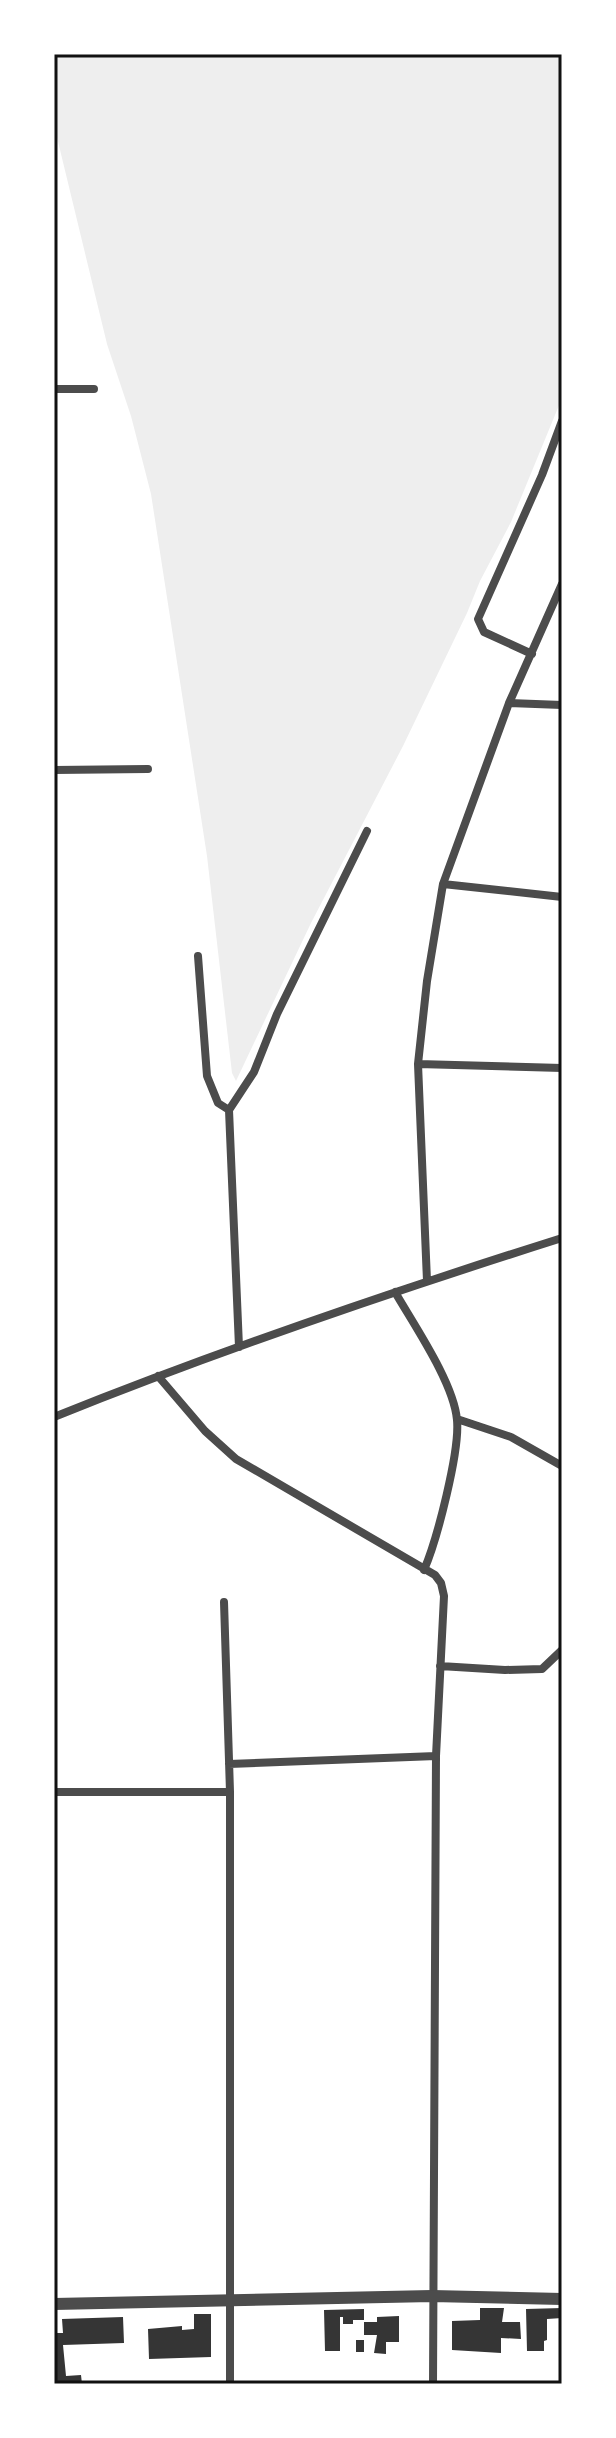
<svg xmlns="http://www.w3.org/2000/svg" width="616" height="2438" font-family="'Golos Text',sans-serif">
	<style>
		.green { fill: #eee }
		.building { fill: #353535 }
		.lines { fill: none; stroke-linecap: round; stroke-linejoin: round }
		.minor { stroke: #4c4c4c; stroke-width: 8 }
		.tertiary { stroke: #4c4c4c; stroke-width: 12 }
		.neatline { fill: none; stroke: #111; stroke-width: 3 }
	</style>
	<rect width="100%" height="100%" fill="#fff"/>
	<path class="green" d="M54,54h508v344l-51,124 -31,59 -13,32 -64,133 -92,177 -75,158 -4,-8 -25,-217 -56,-362 -20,-78 -24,-72 -53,-219z"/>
	<path class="building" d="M480,2308h24l-2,14h18l1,17 -20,-1v15l-49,-3v-29l28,-1z
		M562,2308v10l-15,1v21l-3,1v10h-17l-1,-42z
		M364,2309v11h-11v4h-10v-7h-3v34h-15l-1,-41z
		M194,2314h17v43l-62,2 -1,-30 34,-3v4l12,-1z
		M399,2316v26h-13v12l-12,-1 3,-18h-13v-13h13v-5z
		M123,2317l1,26 -61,2 3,31 15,-1 1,9 -28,-1v-50h9l-1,-14z
		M356,2340h8v12h-8z"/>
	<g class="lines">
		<path class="minor" d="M54,389h40
			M532,654l-48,-22 -6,-13 64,-144 20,-54
			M509,703l53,2
			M54,770l94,-1
			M443,884l119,13
			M198,956l9,120 11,27 11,7
			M418,1064l144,4
			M427,1281l-9,-217 9,-83 16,-97 66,-181 53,-119
			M395,1292c19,33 59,91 62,128 3,31 -20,120 -33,150
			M239,1347l-10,-237 25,-38 23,-58 90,-183
			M158,1376l47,55 31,28 199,116 6,8 3,13 -8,160 -3,628
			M54,1417c167,-67 337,-125 508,-179
			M457,1419l54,18 51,29
			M224,1602l6,190v592
			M440,1666l65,4 37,-1 20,-19
			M229,1764l207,-8
			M54,1792h176"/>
		<path class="tertiary" d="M54,2304l378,-8 130,3"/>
	</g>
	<rect width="616" height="2438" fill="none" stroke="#ffffff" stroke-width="112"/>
	<rect x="56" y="56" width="504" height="2326" class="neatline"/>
</svg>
